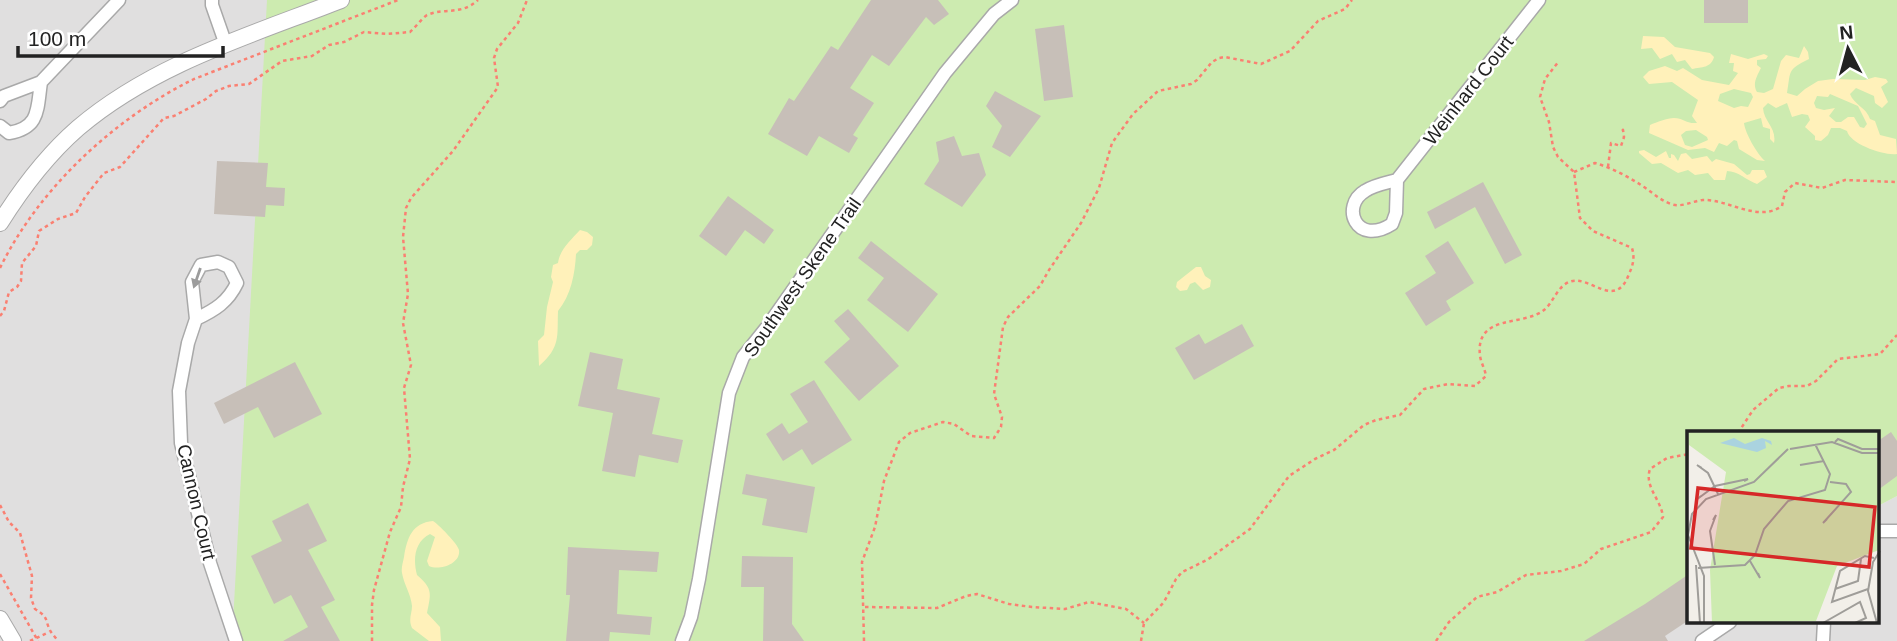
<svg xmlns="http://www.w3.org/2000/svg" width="1897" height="641" font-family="Arial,sans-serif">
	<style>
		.residential { fill: #e0dfdf }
		.grass { fill: #cdebb0 }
		.sand { fill: #fff1ba; fill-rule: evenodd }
		.building { fill: #c7bfb8 }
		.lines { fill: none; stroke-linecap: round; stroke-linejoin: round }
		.minor-casing { stroke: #a9a9a9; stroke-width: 15 }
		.tertiary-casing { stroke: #a9a9a9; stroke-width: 18 }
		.path { stroke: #fa8072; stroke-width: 2.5; stroke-dasharray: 3.5 3.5; stroke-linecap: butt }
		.minor { stroke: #fff; stroke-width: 12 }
		.tertiary { stroke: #fff; stroke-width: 16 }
		.oneway { fill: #9c9c9c }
		.labels { text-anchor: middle; stroke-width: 5; stroke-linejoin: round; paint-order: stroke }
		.street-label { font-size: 19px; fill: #222; stroke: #fff }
		.inset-road { fill: none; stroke: #9f9d99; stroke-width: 2 }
		.view { fill: #d62828; fill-opacity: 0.15; stroke: #d62828; stroke-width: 3.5 }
		.inset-edge { fill: none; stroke: #222; stroke-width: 3.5 }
	</style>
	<rect width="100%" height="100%" fill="#f2efe9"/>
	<path class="residential" d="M0,0h415l-41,641h-374z
		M1897,496v145h-290l82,-41v22h189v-116z"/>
	<path class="grass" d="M267,0h1630v496l-19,10v-73h-189v167l-82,41h-1375z"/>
	<path class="sand" d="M1643,36l21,1 11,10 35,6 4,4c-3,11 -12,10 -22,12l-7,-9 -8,2 -5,-8 -12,5 -8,-11 -11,1z
		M1804,46l4,6 1,7c-23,11 -18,13 -22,34l10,3 8,-7 13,-8 15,-2 32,1 10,-3 11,2 2,3 -7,5 7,15 -6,6 -7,-5 -1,-7 -18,-8 -6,6c4,11 16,13 20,25l5,2 5,14 16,4 1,15c-13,2 -47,-10 -50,-23l-7,-3h-9l-3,7 -7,6 -6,-1v-4l-10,-9 5,-7 -2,-5 -6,-1 -10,3 -5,-14 -11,5 -8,-5 -5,5c1,14 14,20 11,35l-4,-4v-10l-7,-2 -2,-9 -17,5c1,10 13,31 21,38l-8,-1 -18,-11 -2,-8 -3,-1 -7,6 -8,-3 -5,9 -9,-4 -17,2 -39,-17 1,-8c7,-3 17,-7 24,-7 9,0 12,6 23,5l-5,-7 6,-16 -26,-18 -23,2 -6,-7 6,-6 16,-5 12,5 6,-3 19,12 27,5 9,-12 -5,-2 1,-8h-5l2,-9 17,5 16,-5 4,2 -2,3 -9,1v5l4,3c-4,8 -9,16 -4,24l7,1 9,-4 8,-28 5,-6 13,3zM1734,89l17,4 2,4 -5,10 -7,-1 -7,2 -16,-7 2,-7zM1830,94l28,12 9,18 -3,4 -4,-1 -6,-10h-6l-7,5h-5l-7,-6 6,-8 -11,2 -8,-2 -2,-5 3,-7 11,1zM1696,130l11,7 1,3 -16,7 -7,-2 -4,-10 5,-4z
		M1644,150l12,7 10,-6 3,7h2v-4l3,1 4,6 3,-7 5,-1 6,6 15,-3 5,6 4,-3 18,5 13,11 3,-1 2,-4h12l3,7 -10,7c-11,-4 -19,-13 -30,-13l-2,9h-11l-6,-7 -13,2 -7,-5 -10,3 -17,-10 -9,1 -13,-11v-2z
		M580,230l7,2 6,5 -1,8 -5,5h-7l-4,4c-1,20 -5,41 -18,57 -1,25 3,36 -19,55l-1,-25 6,-6 3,-28 6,-25 -2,-5 2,-12 5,-2c2,-14 13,-23 22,-33z
		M1196,267h5l4,9 6,4 -1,7 -7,3 -8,-8 -5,2 -3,6 -7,1 -4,-4 1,-5z
		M433,521c5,3 25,23 26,29 2,14 -20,21 -30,16l-2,-5 8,-24 -5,-3c-16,8 -17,26 -13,41 16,14 14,18 10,38l13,14 1,14h-12l-17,-13c-4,-9 0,-14 0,-22 -1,-12 -8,-21 -10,-33 -1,-5 1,-11 2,-16 3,-19 8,-34 29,-36z"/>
	<path class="building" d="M871,0h67l11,14 -15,11 -8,-8 -37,49 -17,-11 -22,33 24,15 -21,32 5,3 -9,15 -30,-17 -12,20 -39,-22 21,-36 5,3 37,-55 7,4z
		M1704,0h44v23h-44z
		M1064,25l9,72 -29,4 -9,-72z
		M995,91l46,25 -31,41 -18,-10 10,-21 -16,-20z
		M954,136l8,20 17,-3 7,22 -24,32 -38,-23 15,-23 -3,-19z
		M217,161l51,2 -2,24 19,1 -1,18 -18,-1 -1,12 -51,-3z
		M1483,182l39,73 -17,9 -30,-57 -40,22 -8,-17z
		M728,196l46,34 -10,14 -19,-14 -19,26 -27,-20z
		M871,241l67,53 -30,38 -41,-32 17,-22 -26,-20z
		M1448,241l26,42 -28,18 5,9 -25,16 -21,-33 31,-20 -11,-17z
		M848,309l51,57 -40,35 -35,-39 26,-23 -16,-18z
		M1242,324l12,22 -60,34 -19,-32 24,-14 6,10z
		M590,352l33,7 -6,30 43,9 -8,36 31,6 -5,23 -39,-8 -4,22 -33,-6 11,-58 -35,-7z
		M295,362l27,52 -48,24 -16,-31 -34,17 -10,-21z
		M814,380l38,60 -40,25 -10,-16 -19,12 -17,-27 16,-11 7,11 19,-12 -18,-28z
		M1891,432l6,9v35l-19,14v-49z
		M746,474l69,13 -8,46 -45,-8 5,-26 -25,-5z
		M308,503l19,38 -19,9 27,50 -14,7 19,34h-57l25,-14 -17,-32 -17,9 -23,-48 31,-15 -10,-20z
		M568,547l91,5 -2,20 -38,-2 -2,44 35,3 -2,18 -40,-3 -1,9h-43l4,-46h-4z
		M742,556l51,1 -1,67 12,17h-41l1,-54h-23z
		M1689,574v46l-24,16 3,5h-84l61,-37z"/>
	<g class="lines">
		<defs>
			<path id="minor" d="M212,0v5l14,40
				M0,101l4,-5 37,-14 78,-82
				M0,126l9,7c31,-5 28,-24 32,-51
				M1397,180l-1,33 -4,11c-36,23 -52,-18 -27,-33 9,-6 21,-8 32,-11l142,-180
				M196,319c19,-9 32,-17 41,-36l-8,-16 -11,-5 -17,3 -9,17 4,37 -8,24 -9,48 2,52 29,120 26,78
				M1878,531h19
				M682,641l9,-24 8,-38 30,-186 14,-36 24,-30 178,-254 49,-59 18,-14
				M1702,641l28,-19
				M1823,641l1,-19"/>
			<path id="tertiary" d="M0,223c22,-35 47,-68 78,-95 75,-64 173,-93 263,-128
				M0,619l13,22"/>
		</defs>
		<use href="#minor" class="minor-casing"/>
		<use href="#tertiary" class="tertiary-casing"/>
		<path class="path" d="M1608,167l3,-24 10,3 3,-9 -1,-7 -2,-2
			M1574,172l21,-9c17,5 34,14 49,24 9,6 16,13 27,17 11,4 21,-3 32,-4 25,-1 55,23 79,6l3,-14 10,-9 27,5 23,-8 52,2
			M0,268c39,-80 115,-150 194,-189l204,-79
			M0,316l4,-5 5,-19 8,-5 4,-6 1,-18 14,-17 3,-15 19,-12 18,-6 9,-16 19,-24 16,-6 44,-49 10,-2 32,-17 10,-8 13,-5 20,-2 33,-23 30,-5 17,-11 15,-3 20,-10 23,2 23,-2c6,-5 11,-13 17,-17 19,-8 33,1 51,-15
			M1738,433l15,-23 26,-22 10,-2h18l9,-5 22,-22 42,-5 17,-19
			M0,505l9,17 11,11 12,43 -1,22 4,11c15,9 9,11 16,23 2,3 5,6 7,9
			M0,574l38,67
			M865,607l72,1 29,-12 11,-2 32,10 23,3 33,2 24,-7 37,7 18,14
			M30,641l19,-9
			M372,641v-36l2,-15 16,-58 11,-25 2,-20 7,-28 -6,-71 7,-23 -8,-42 5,-29 -5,-57 3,-29 5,-10 42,-47 45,-64 -4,-29 3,-9 21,-26 9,-23
			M864,641l-2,-79 13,-35 9,-46 15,-39 11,-9 33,-11 11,2 17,12 23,2 7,-11 1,-10 -8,-23 9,-67 5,-10 32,-31 9,-16 32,-47 18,-35 13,-45 21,-29 25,-23 33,-7 6,-4 15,-18 7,-4 6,-1 36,7 29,-13 28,-30 27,-12 7,-9
			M1141,641l3,-18 20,-21 12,-23 6,-7 25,-12 43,-31 39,-53 26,-17 19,-9 30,-25 12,-5 24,-5 24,-26 24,-5 27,2 11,-10c-1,-7 -5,-13 -6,-20 -5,-43 43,-29 64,-46 9,-7 13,-23 25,-28 20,-9 46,30 60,-8 4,-9 6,-16 3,-26l-39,-17 -13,-13 -6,-46 -16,-15 -5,-10 -4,-25 -9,-25 5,-18 14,-18
			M1436,641l13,-19 28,-25 20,-5 29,-17 35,-4 23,-7 17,-15 50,-17 12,-15c-2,-18 -19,-30 -13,-48l17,-11 22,-4"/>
		<use href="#minor" class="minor"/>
		<use href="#tertiary" class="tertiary"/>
	</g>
	<defs><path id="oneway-solid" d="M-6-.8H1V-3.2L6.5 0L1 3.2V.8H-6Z" transform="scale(1.75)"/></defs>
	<use class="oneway" href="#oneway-solid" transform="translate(197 278) rotate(109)"/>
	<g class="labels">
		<g class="street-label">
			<text transform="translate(1468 90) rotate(-52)" y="7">Weinhard Court</text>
			<text transform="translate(802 277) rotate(-55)" y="7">Southwest Skene Trail</text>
			<text transform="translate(197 502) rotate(77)" y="7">Cannon Court</text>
		</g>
	</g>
	<g transform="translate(1687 431)">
		<rect width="192" height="192" fill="#f2efe9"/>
		<path d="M0,0h192v119l-42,16 -21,55 -104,2 -2,-53 16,-98 -37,-27 -2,74z" fill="#cdebb0"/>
		<path d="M47,7l11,6 17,-6 9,3 1,4 -7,-4 1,7 -9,4 -37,-9z" fill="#aad3df"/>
		<path class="inset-road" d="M148,11l3,-3 24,10h18M103,18l42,-7 30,11h18M119,33l-6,1 24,-4M15,37l-5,-3 11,8 10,21M14,65l-5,4 19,-14 33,-7 -4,2M140,88l-4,4 28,-31 -5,-8 -16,-2M26,89l3,-5 -6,16 5,34M63,130l10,17 -2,-5M9,134l4,58M11,137l47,-3 10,-10 9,-26 24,-28 37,-11 5,-16 -15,-30M148,158l23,-8 3,-22M181,158l-36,13 8,-31 25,-15 9,2M17,192v-47l-16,-41 4,-21 14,-15 48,-17 34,-33M136,192l37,-21 6,16 -11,5M190,192l-9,-32 5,-29 7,-11"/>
		<path class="view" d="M11,57l177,19 -6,60 -178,-19z"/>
		<rect width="192" height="192" class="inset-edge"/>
	</g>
	<g transform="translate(1848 49) rotate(354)" stroke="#ffffff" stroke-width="5" paint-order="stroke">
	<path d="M0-5L12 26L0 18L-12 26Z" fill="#222222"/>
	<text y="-10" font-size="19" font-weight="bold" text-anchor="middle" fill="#222222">N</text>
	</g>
	<path d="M18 46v10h205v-10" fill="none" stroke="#222222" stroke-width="3.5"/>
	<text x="28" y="46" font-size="21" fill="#222222" stroke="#ffffff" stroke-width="5" paint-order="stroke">100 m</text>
</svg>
